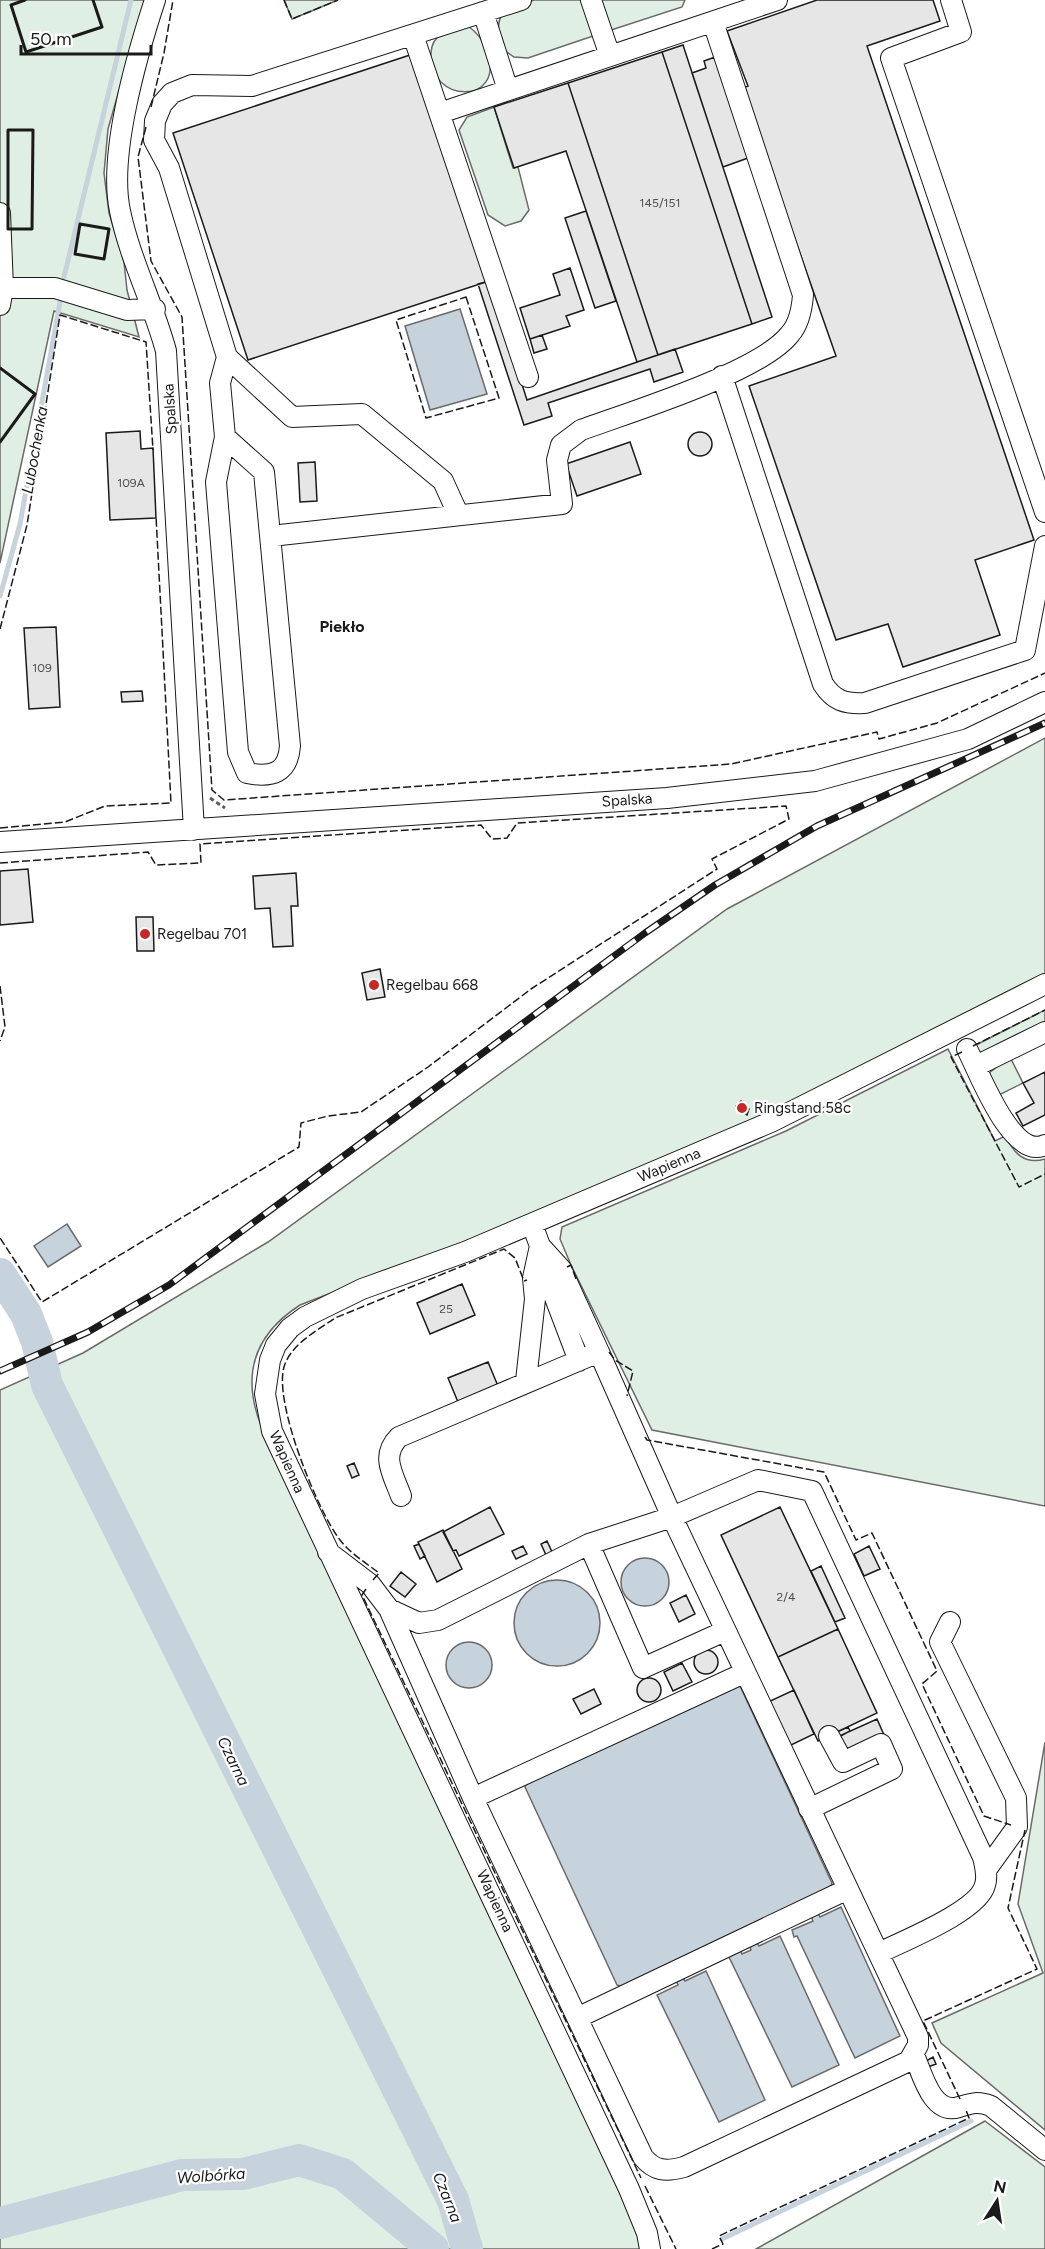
<svg xmlns="http://www.w3.org/2000/svg" width="1045" height="2249" font-family="Figtree,sans-serif">
	<style>
		.green { fill: #e0efe3; stroke: #6a6a6a; stroke-width: 1.5 }
		.water { fill: #c6d2dc; stroke: #6a6a6a; stroke-width: 1.5 }
		.lines { fill: none; stroke-linecap: round; stroke-linejoin: round }
		.stream { stroke: #c6d2dc; stroke-width: 5 }
		.river { stroke: #c6d2dc; stroke-width: 32 }
		.building { fill: #e6e6e6; stroke: #1a1a1a; stroke-width: 1.5 }
		.minor-casing { stroke: #1a1a1a; stroke-width: 22 }
		.path { stroke: #5f5f5f; stroke-width: 3; stroke-dasharray: 4.5 3; stroke-linecap: butt }
		.minor { stroke: #fff; stroke-width: 20 }
		.rail-casing { stroke: #1a1a1a; stroke-width: 7 }
		.rail { stroke: #fff; stroke-width: 4.5; stroke-dasharray: 14; stroke-linecap: butt }
		.fence { stroke: #1a1a1a; stroke-width: 1.5; stroke-dasharray: 8 3; stroke-linecap: butt }
		.wall { stroke: #1a1a1a; stroke-width: 3 }
		.poi-dot { fill: #c62828; stroke: #fff; stroke-width: 2 }
		.labels { text-anchor: middle; stroke-width: 4.5; stroke-linejoin: round; paint-order: stroke }
		.number-label { font-size: 12px; fill: #4d4d4d }
		.street-label { font-size: 15px; fill: #1a1a1a; stroke: #fff }
		.poi-label { font-size: 15px; fill: #1a1a1a; stroke: #fff; text-anchor: start }
		.water-label { font-size: 16px; font-style: italic; fill: #1a1a1a; stroke: #fff }
		.neighbourhood-label { font-size: 16px; font-weight: bold; fill: #1a1a1a; stroke: #fff }
	</style>
	<rect width="100%" height="100%" fill="#fff"/>
	<path class="green" d="M0,0h145l-37,129 -4,44 5,40 15,49 3,28 12,47 -85,-26 -54,252z
		M284,0h54l-46,19z
		M534,0h54l11,34 -71,24 -14,-1 -13,-9c-8,-36 1,-37 33,-48z
		M594,0h91l-3,7 -77,25z
		M468,26c10,7 15,14 19,25 20,55 -60,53 -56,2 1,-21 20,-23 37,-27z
		M494,107l19,61 5,-1 11,43 -8,11 -16,5 -17,-11 -29,-85 8,-13z
		M1045,738v237l-257,130 -271,116 -217,84c-48,31 -59,72 -38,123l376,800 4,21h-642v-859l83,-37 185,-111 459,-333z
		M1045,1010v14l-64,30 -9,-7z
		M948,1049l47,92 10,-5c9,17 19,29 40,23v347l-393,-76 -81,-165 -11,-26 2,-12 224,-96z
		M1010,1057l13,26 -26,13 -8,-23z
		M1045,1742v388l-104,-87 -9,-20 111,-50 -25,-69z
		M985,2121l60,46v82h-289z"/>
	<path class="water" d="M460,309l27,85 -57,16 -25,-84z
		M67,1224l14,22 -33,21 -14,-21z
		M621 1582a24 24 0 1 1 48 0a24 24 0 1 1-48 0Z
		M514 1623a43 43 0 1 1 86 0a43 43 0 1 1-86 0Z
		M446 1665a23 23 0 1 1 46 0a23 23 0 1 1-46 0Z
		M733,1684l7,2 92,197 -4,11 -202,94 -9,-3 -92,-198 3,-7z
		M841,1907l59,129 -45,22 -58,-122 -3,1 -2,-7 21,-9 -3,-7 7,-3 3,6z
		M780,1936l59,129 -47,22 -64,-132 12,-6 2,5 9,-4 -2,-7 6,-3 4,6z
		M706,1971l59,129 -46,22 -62,-127 21,-10 -3,-7 6,-3 4,6z"/>
	<g class="lines">
		<path class="stream" d="M64,277l67,-277
			M0,596l20,-72 40,-222
			M722,2239l249,-118"/>
		<path class="river" d="M0,1274l26,40 11,28 10,43 406,815 14,49
			M0,2223l182,-48 61,-1 56,-14 44,14 90,75"/>
	</g>
	<path class="building" d="M817,0h116l7,21 -73,25 167,494 -59,20 25,75 -97,32 -15,-43 -52,16 -87,-254 87,-30 -94,-268 6,-2 -21,-55z
		M683,45l89,272 -20,7 -90,-272z
		M662,52l90,272 -94,31 -90,-272z
		M413,54l76,227 -241,79 -75,-227z
		M715,57l33,101 -25,9 -31,-94 14,-5 -2,-7z
		M568,83l90,272 -21,7 -71,-211 -52,17 -20,-61z
		M586,211l30,90 -21,7 -30,-90z
		M570,268l14,42 -18,6 4,10 -40,13 -10,-31 40,-13 -7,-21z
		M489,281l38,119 148,-51 8,23 -29,10 -4,-13 -102,34 4,13 -28,9 -46,-141z
		M542,335l5,14 -13,4 -4,-14z
		M140,431l1,18 12,-1 3,70 -46,2 -4,-87z
		M688 444a12 12 0 1 1 24 0a12 12 0 1 1-24 0Z
		M630,442l11,32 -64,22 -11,-32z
		M315,462l2,39 -17,1 -2,-39z
		M56,627l4,80 -31,2 -5,-81z
		M142,691l1,10 -21,1 -1,-10z
		M28,869l5,53 -33,3v-54z
		M296,873l2,33h-7l2,40 -20,1 -3,-39 -15,1 -2,-33z
		M136,917h17l1,34h-17z
		M380,969l5,28 -18,3 -5,-27z
		M1045,1072v43l-22,11 -7,-13 18,-10 -11,-20z
		M741,1101l8,8 -2,6 -11,-9z
		M462,1284l13,31 -45,19 -13,-31z
		M488,1362l10,24 -40,16 -10,-24z
		M354,1463l5,12 -7,3 -5,-12z
		M490,1507l14,27 -45,22 -3,-6 -3,1 -10,-19z
		M780,1507l58,122 -60,28 -57,-122z
		M443,1530l19,39 -25,13 -19,-40z
		M547,1541l5,11 -6,3 -5,-11z
		M419,1544l6,12 -5,3 -6,-13z
		M523,1546l4,8 -11,5 -4,-8z
		M869,1546l11,23 -16,7 -10,-22z
		M821,1566l24,52 -10,4 -24,-51z
		M401,1572l15,12 -11,13 -15,-11z
		M686,1595l9,19 -16,8 -9,-19z
		M838,1629l39,84 -59,28 -40,-84z
		M694 1662a12 12 0 1 1 24 0a12 12 0 1 1-24 0Z
		M682,1663l10,19 -19,9 -9,-19z
		M637 1690a12 12 0 1 1 24 0a12 12 0 1 1-24 0Z
		M594,1689l7,15 -20,10 -8,-15z
		M794,1690l20,44 -25,12 -21,-44z
		M877,1719l7,16 -39,19 -8,-17z
		M848,1727l2,4 -11,6 -2,-5z
		M933,2057l3,7 -8,3 -2,-6z"/>
	<g class="lines">
		<defs>
			<path id="minor" d="M155,0c-18,55 -47,155 -35,211 10,48 33,92 46,140l28,479
				M591,0l19,56
				M951,0l10,32 -70,26 154,454
				M483,12l25,78
				M413,35l115,342
				M440,113l337,-113
				M0,213l3,75 -3,17
				M0,288h55l72,22 28,-1
				M227,357l65,60 70,-3 81,67 15,33
				M722,376l101,308c11,17 22,20 42,19l160,-53 20,-104
				M225,437l-9,45 22,270 9,21c25,5 41,0 43,-27l-26,-274 -39,-35 -5,-54 7,-26 -58,-189 -15,-28 1,-19 7,-17 10,-11 20,-8 60,1 269,-86
				M271,536l291,-32 -5,-44 4,-15 20,-15c49,-18 180,-58 209,-96 9,-10 12,-26 13,-39l-90,-273
				M0,842l667,-44 148,-17 153,-42 77,-37
				M967,1049c12,23 45,112 78,96
				M976,1066l69,-34
				M532,1224l8,22 21,23 38,83
				M541,1251l5,23 33,87
				M526,1381l9,-82 -2,-21 7,-32
				M401,1496c-8,-22 -21,-40 -2,-59l200,-85 73,165 86,-37 54,11 171,366c2,9 5,19 2,28 -6,26 -82,56 -106,68
				M589,1544l54,124 82,-37
				M328,1552l42,32 19,25 30,14 19,-3 151,-76 83,-27 246,520v8l-9,16 -225,106c-18,5 -30,4 -41,-10l-170,-359 -84,-189
				M950,1622l-10,20 76,156 1,29 -31,43
				M473,1798l271,-125
				M809,1809l83,-40 -11,-25 -38,18 -14,-26
				M577,2018l271,-129
				M914,2055c8,18 18,61 45,52 13,-4 19,-6 32,-1l54,44
				M650,2249l-3,-16 -18,-44 -357,-758 -7,-37 5,-34 6,-15 14,-17 15,-11 57,-28 103,-37 306,-130 274,-138"/>
		</defs>
		<use href="#minor" class="minor-casing"/>
		<path class="path" d="M210,798l15,10"/>
		<use href="#minor" class="minor"/>
		<defs>
			<path id="rail" d="M0,1371l88,-39 81,-47 476,-352 70,-48 102,-59 228,-103"/>
		</defs>
		<use href="#rail" class="rail-casing"/>
		<use href="#rail" class="rail"/>
		<path class="fence" d="M284,0l8,19 46,-19
			M151,107l13,-54 9,-53
			M146,127l-8,30 13,104 31,56 30,473 12,10 507,-36 146,-32 2,7 58,-16 108,-50
			M466,297l33,101 -73,20 -30,-98z
			M0,629l27,-104 33,-210 86,27 7,108
			M0,828l65,-6 40,-16 66,-3 -15,-287
			M0,863l148,-11 8,13 45,-2 -1,-19 281,-19 11,14 15,-1 10,-15 269,-17 3,13 -77,40 5,10 -186,120 -103,78 -67,45 -33,4 -27,7 -2,24 -257,155 -42,-64
			M0,986l5,41 -5,14
			M973,1046l72,-36
			M962,1052l-11,5 68,130 26,-13
			M567,1267l4,-2 5,14
			M609,1352l6,8 18,11 -6,25
			M645,1437l2,3 177,32 32,68 16,-7 65,138 -15,13 62,132 27,9
			M373,1580l6,-7c-13,-10 -28,-19 -39,-33 -22,-28 -69,-142 -55,-176 8,-21 33,-34 50,-46l169,-69 11,9 9,23 3,-1
			M366,1589l-4,6 279,583
			M960,2099l-37,-78 114,-52 -29,-61 17,-78
			M645,2186l31,63
			M712,2249l11,-5 -4,-8 250,-118 -3,-8"/>
		<path class="wall" d="M25,0l-14,5 15,47 76,-25 -9,-27
			M8,130h25l-1,99h-24z
			M80,224l29,5 -5,30 -29,-5z
			M0,368l35,26 -35,48"/>
	</g>
	<g class="poi-dot">
		<circle cx="145" cy="934" r="6"/>
		<circle cx="374" cy="985" r="6"/>
		<circle cx="742" cy="1108" r="6"/>
	</g>
	<g class="labels">
		<g class="number-label">
			<text x="660" y="207">145/151</text>
			<text x="131" y="487">109A</text>
			<text x="42" y="672">109</text>
			<text x="446" y="1313">25</text>
			<text x="786" y="1601">2/4</text>
		</g>
		<g class="street-label">
			<text transform="translate(170 409) rotate(-94)" y="5">Spalska</text>
			<text transform="translate(627 800) rotate(-4)" y="5">Spalska</text>
			<text transform="translate(669 1165) rotate(-23)" y="5">Wapienna</text>
			<text transform="translate(287 1462) rotate(66)" y="5">Wapienna</text>
			<text transform="translate(495 1901) rotate(65)" y="5">Wapienna</text>
		</g>
		<g class="poi-label">
			<text x="157" y="939">Regelbau 701</text>
			<text x="386" y="990">Regelbau 668</text>
			<text x="754" y="1113">Ringstand 58c</text>
		</g>
		<g class="water-label">
			<text transform="translate(34 450) rotate(-80)" y="6">Lubochenka</text>
			<text transform="translate(234 1761) rotate(64)" y="6">Czarna</text>
			<text transform="translate(211 2175) rotate(-4)" y="6">Wolbórka</text>
			<text transform="translate(448 2197) rotate(68)" y="6">Czarna</text>
		</g>
		<g class="neighbourhood-label">
			<text x="342" y="632">Piekło</text>
		</g>
	</g>
	<g transform="translate(997 2201) rotate(12)" stroke="#ffffff" stroke-width="4.5" paint-order="stroke">
	<path d="M0-4.5L10 22L0 15L-10 22Z" fill="#1a1a1a"/>
	<text y="-9" font-size="16" font-weight="bold" text-anchor="middle" fill="#1a1a1a">N</text>
	</g>
	<path d="M21 45v9h130v-9" fill="none" stroke="#1a1a1a" stroke-width="3"/>
	<text x="30" y="45" font-size="18" fill="#1a1a1a" stroke="#ffffff" stroke-width="4.5" paint-order="stroke">50 m</text>
</svg>
